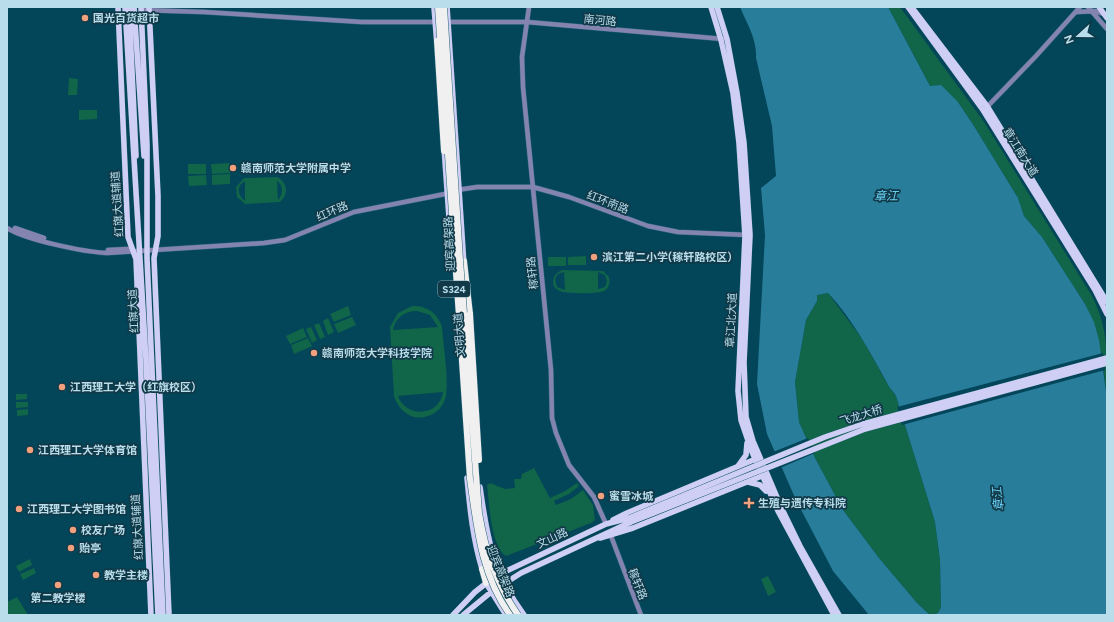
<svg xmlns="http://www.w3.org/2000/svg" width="1114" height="622" font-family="Figtree,'Noto Sans SC',sans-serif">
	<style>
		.green { fill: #116549; fill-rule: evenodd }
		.water { fill: #277d9a; fill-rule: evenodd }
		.pier { fill: #034559 }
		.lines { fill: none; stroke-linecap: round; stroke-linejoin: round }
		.minor-casing { stroke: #276376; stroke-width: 5.5 }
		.major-casing { stroke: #276376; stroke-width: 6 }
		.highway-casing { stroke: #276376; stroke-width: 7 }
		.minor { stroke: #8484b1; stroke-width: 4.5 }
		.major { stroke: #cfcff5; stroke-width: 5.5 }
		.highway { stroke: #f0f0f0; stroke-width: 6 }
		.major-bridge-casing { stroke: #276376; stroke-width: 6; stroke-linecap: butt }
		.highway-bridge-casing { stroke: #276376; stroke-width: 7; stroke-linecap: butt }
		.major-bridge { stroke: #cfcff5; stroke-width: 5.5 }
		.highway-bridge { stroke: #f0f0f0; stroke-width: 6 }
		.poi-dot { fill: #f1a17d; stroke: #113947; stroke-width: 1.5 }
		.labels { text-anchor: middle; stroke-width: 3.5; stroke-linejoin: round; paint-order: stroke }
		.shield { fill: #113947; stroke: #87acba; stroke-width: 1 }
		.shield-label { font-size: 10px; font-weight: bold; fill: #b9ddeb }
		.poi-label { font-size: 11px; font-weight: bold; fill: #b9ddeb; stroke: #113947; text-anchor: start }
		.street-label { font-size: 11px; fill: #b9ddeb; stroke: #113947 }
		.water-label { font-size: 12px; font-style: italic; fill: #6ad0f6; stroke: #113947 }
	</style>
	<rect width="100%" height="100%" fill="#034559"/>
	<path class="green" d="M888,7h12l84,115 108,174c18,35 15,65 15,103l-4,-33 -18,-62 -43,-67 -18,-21 -6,-18 -44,-72 -16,-24 -28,-16z
		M69,78l9,1 -1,16h-9z
		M79,110h18v9l-18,1z
		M229,163l1,10 -18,1 -1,-10z
		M188,164h18v10h-18z
		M230,174v10l-18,1v-10z
		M206,175l1,10 -18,1 -1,-10z
		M277,177c11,6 12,17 3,25l-35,2 -8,-7 -1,-10 8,-9zM245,181v20c-8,-6 -9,-15 0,-20zM277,181c7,5 6,13 1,19z
		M586,256v9h-18v-8z
		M548,257h18v9h-18z
		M562,270l41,1 6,6c1,6 0,11 -5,14 -5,3 -39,3 -44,0 -11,-4 -8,-17 2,-21zM564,272l1,18 -8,-3 -2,-8 3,-5zM598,272l7,3 2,6 -2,6 -7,2z
		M828,293l35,47 26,47 7,9 39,126 5,38 1,47 -3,6 -8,2 -13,-12 -38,-45 -36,-48 -28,-52 -16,-36 -4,-40 11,-62 11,-19 -1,-6z
		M348,306l3,9 -17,7 -4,-8z
		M412,306c14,-1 26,7 30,21 1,17 7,52 4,68 -2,15 -17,25 -32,22 -10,-3 -17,-11 -20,-21l-4,-69 8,-14zM417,311l13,4 8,12 -45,3c2,-12 12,-19 24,-19zM443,392c-4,25 -37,26 -45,4z
		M352,317l4,8 -18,8 -4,-9z
		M328,318l6,14 -6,3 -5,-14z
		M319,323l6,14 -5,2 -6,-14z
		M311,327l6,13 -5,3 -6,-14z
		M303,328l4,9 -17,7 -4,-8z
		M308,338l4,8 -18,8 -3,-9z
		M16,394h11v5l-11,1z
		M16,402h12v5l-12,1z
		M28,409v6l-11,1v-6z
		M534,468l16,30 15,-7 12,-8 2,3 -10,8 -15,7 2,4 15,-6 12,-9 10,15 2,15 -4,3 -85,33c-15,-8 -17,-55 -19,-71l3,-2 15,6 10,-1 -1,-9h7l1,-5z
		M30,559l2,6 -13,7 -3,-6z
		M34,568l2,5 -13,7 -3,-6z
		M768,576l8,16 -8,4 -7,-17z
		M17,597l11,18h-21v-13z"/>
	<path class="water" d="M740,7h148l42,79 11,-1 17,17 16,24 44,72 6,18 18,21 43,67 9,18 5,18 8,59v216h-238l-36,-44 -37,-71 -29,-66 -10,-50 8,-149 -4,-47 15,-12 -4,-50 -16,-68c1,-19 -9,-34 -16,-51zM828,293c25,27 42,59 59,90 2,5 6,8 9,13l39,126 5,38 1,47 -3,6 -8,2 -13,-12 -38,-45 -36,-48 -28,-52 -16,-36 -4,-40 11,-62 11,-19v-6z"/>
	<path class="pier" d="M1103,353l2,17 -203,55 -5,-18z
		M808,438l7,15 -35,15 -7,-16z"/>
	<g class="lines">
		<defs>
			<path id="minor" d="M529,7l-7,50 1,30 28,283 1,48 4,15 13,32 25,32 12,27
				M1088,7l19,22
				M141,10l63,2 158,10h73
				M1077,12l18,-1 9,3
				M448,22h79l196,17
				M986,108l50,-52 44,-49
				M457,190l20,-3h56l36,10 79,29 30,6 70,3
				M7,228c19,12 77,24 100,25l157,-10 21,-3 69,-28 96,-19
				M15,228l29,10
				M108,250l20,-1
				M611,536l30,79"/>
			<path id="major" d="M118,7l10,230 8,22 15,356
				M125,7l21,353 12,255
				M129,7l7,149
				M134,7l10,149
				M141,7l6,138v113l16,357
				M149,7l9,189v40l-4,22 15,357
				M434,7l3,38
				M447,7l17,258
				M711,7l10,33 12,53 6,50 6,93 -7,155 3,29 11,32 26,59 56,104
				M717,7l10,32 10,54 7,50 6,92 -6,127 2,55 7,24 29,68 18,37 39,69
				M908,7l75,103 112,180 12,24
				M1099,7l8,11
				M913,9l74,97 120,196
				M444,147l8,113
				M738,466l8,-11 1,-12
				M467,478c3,32 6,61 15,91
				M748,482l12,3 6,6
				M480,487c7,51 13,86 44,128
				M613,520l14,-7 131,-55
				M600,538l33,-10 131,-53
				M498,575l108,-51 23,-6
				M486,583l20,32
				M453,615l22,-23 14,-11
				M463,615l28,-23 30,-19 110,-51"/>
			<path id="highway" d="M464,261l6,53
				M482,569l4,14"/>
		</defs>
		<use href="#minor" class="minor-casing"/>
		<use href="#major" class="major-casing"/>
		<use href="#highway" class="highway-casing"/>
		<use href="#minor" class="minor"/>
		<use href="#major" class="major"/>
		<use href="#highway" class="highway"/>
		<defs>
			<path id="major-bridge" d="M629,518l196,-81 38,-13 244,-66
				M631,522l234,-93 242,-66"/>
			<path id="highway-bridge" d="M438,7l32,472c7,48 11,96 40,136
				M444,7l16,253 19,253c7,40 16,68 39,102
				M437,41l7,110
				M470,314l9,146"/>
		</defs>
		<use href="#major-bridge" class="major-bridge-casing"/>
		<use href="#highway-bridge" class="highway-bridge-casing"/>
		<use href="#major-bridge" class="major-bridge"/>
		<use href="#highway-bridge" class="highway-bridge"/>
	</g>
	<g class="poi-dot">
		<circle cx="85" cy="18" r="4"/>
		<circle cx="233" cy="168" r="4"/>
		<circle cx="594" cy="257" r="4"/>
		<circle cx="314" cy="353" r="4"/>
		<circle cx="62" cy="387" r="4"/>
		<circle cx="30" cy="450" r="4"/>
		<circle cx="601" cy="496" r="4"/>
		<path d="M747 497h4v4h4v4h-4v4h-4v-4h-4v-4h4z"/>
		<circle cx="19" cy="509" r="4"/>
		<circle cx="73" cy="530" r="4"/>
		<circle cx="71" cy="548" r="4"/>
		<circle cx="96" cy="575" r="4"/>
		<circle cx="58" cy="585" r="4"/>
	</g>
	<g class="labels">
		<rect class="shield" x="438" y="281" width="32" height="16" rx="3"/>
		<g class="shield-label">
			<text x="454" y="293">S324</text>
		</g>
		<g class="poi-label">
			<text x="93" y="22">国光百货超市</text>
			<text x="241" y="172">赣南师范大学附属中学</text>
			<text x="602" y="261">滨江第二小学(稼轩路校区）</text>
			<text x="322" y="357">赣南师范大学科技学院</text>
			<text x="70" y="391">江西理工大学（红旗校区）</text>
			<text x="38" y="454">江西理工大学体育馆</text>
			<text x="609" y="500">蜜雪冰城</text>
			<text x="758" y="507">生殖与遗传专科院</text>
			<text x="27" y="513">江西理工大学图书馆</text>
			<text x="81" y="534">校友广场</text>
			<text x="79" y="552">贻亭</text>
			<text x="104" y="579">教学主楼</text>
			<text x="58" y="602" text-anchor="middle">第二教学楼</text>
		</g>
		<g class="street-label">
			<text transform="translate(600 20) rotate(5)" y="4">南河路</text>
			<text transform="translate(1021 152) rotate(58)" y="4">章江南大道</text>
			<text transform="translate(608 202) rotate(21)" y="4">红环南路</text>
			<text transform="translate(117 204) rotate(-94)" y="4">红旗大道辅道</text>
			<text transform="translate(332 211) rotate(-23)" y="4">红环路</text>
			<text transform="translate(449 244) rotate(-93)" y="4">迎宾高架路</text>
			<text transform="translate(532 273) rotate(-96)" y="4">稼轩路</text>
			<text transform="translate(133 311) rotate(-93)" y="4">红旗大道</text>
			<text transform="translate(731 320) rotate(-87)" y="4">章江北大道</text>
			<text transform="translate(459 335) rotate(-94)" y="4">文明大道</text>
			<text transform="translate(861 415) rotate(-18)" y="4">飞龙大桥</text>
			<text transform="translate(137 527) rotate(-93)" y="4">红旗大道辅道</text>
			<text transform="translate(552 538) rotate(-25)" y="4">文山路</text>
			<text transform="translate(501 571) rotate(68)" y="4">迎宾高架路</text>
			<text transform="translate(638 584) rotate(69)" y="4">稼轩路</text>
		</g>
		<g class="water-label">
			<text x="886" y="200">章江</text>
			<text transform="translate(998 499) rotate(-96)" y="4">章江</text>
		</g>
	</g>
	<rect width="1114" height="622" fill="none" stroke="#b9ddeb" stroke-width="16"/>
	<g transform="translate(1078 36) rotate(249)" stroke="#113947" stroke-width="3" paint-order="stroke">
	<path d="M0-3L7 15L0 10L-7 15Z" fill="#b9ddeb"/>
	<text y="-6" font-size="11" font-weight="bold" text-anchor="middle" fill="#b9ddeb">N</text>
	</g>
</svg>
